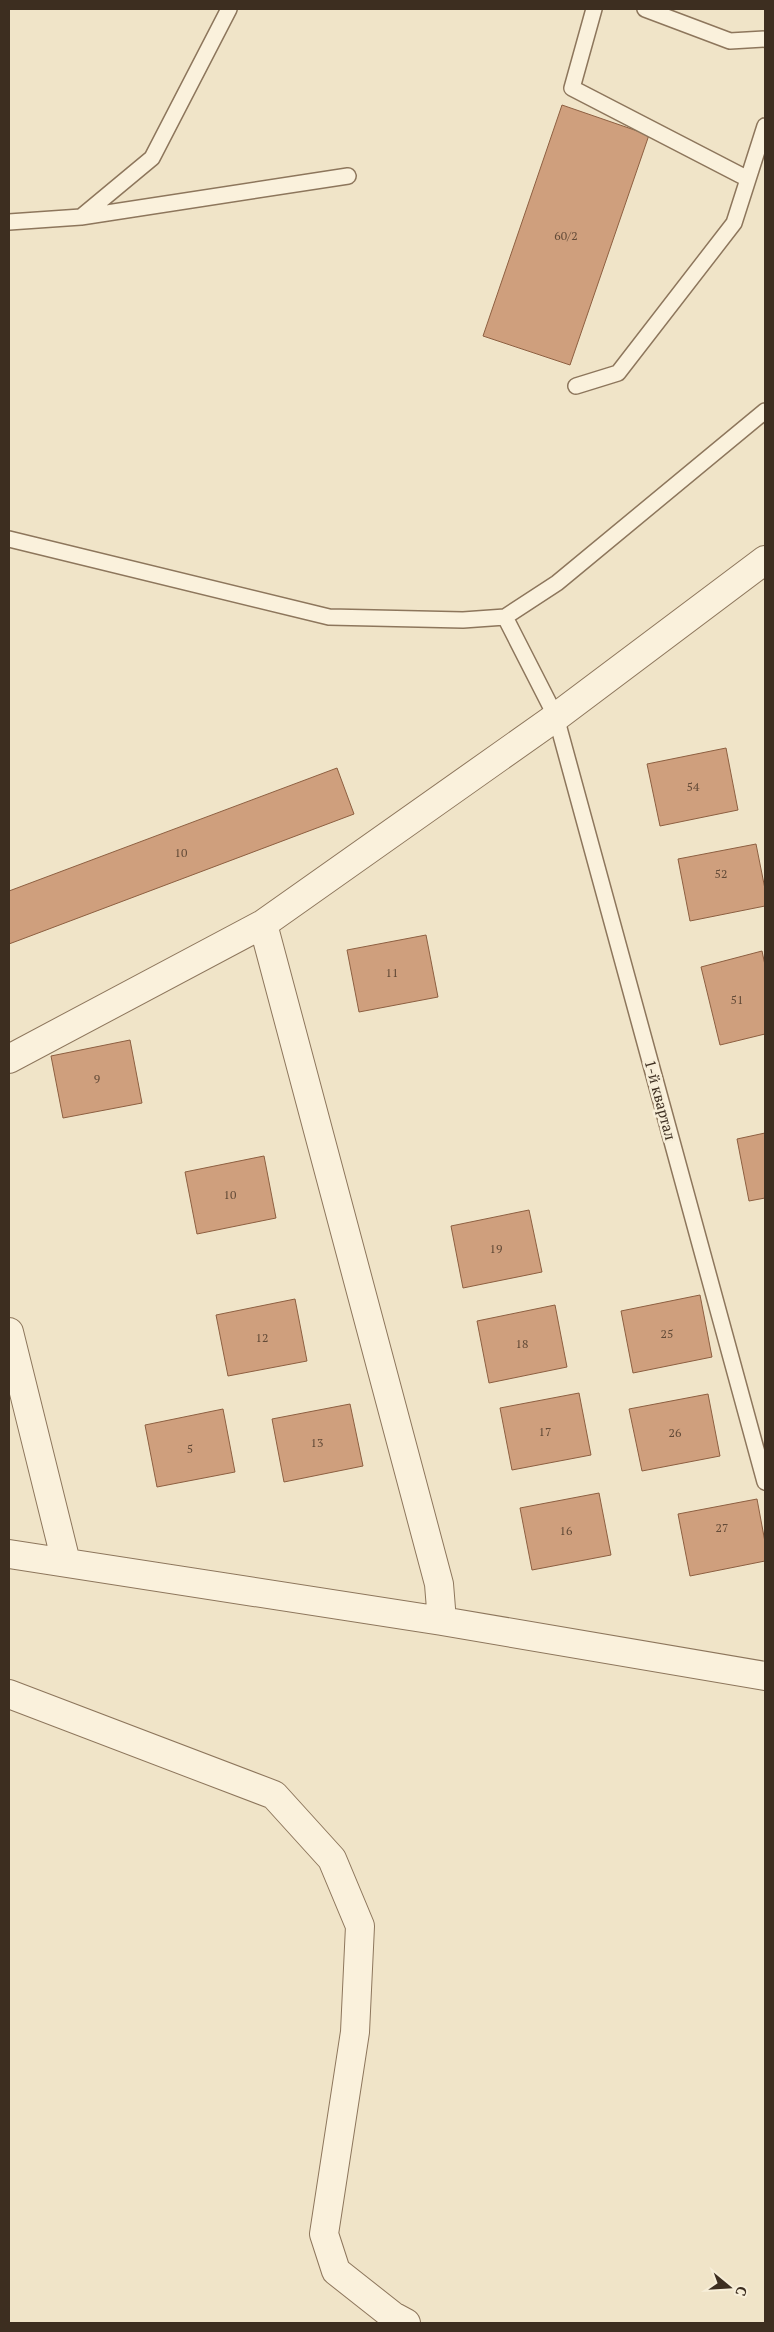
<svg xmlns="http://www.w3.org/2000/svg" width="774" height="2332" font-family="'PT Serif',serif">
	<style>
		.building { fill: #cf9f7d; stroke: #8d5f41 }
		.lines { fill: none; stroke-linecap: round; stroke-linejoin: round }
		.service-casing { stroke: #8d765c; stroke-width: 18 }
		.minor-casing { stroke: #8d765c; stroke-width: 30 }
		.service { stroke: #faf1dc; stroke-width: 15 }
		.minor { stroke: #faf1dc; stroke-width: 28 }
		.labels { text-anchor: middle; stroke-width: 5; stroke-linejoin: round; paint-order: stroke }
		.number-label { font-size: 12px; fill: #624a37 }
		.street-label { font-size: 15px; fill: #3d2e20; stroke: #f7eed8 }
	</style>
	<rect width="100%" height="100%" fill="#f0e4c8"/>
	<path class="building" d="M562,105l87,30 -79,230 -87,-29z
		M726,748l12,62 -78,16 -13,-62z
		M337,768l17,46 -345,130v-53z
		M756,844l9,45v17l-75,15 -12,-62z
		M426,935l12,62 -79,15 -12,-62z
		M762,951l3,14v69l-45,11 -19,-78z
		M130,1040l12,63 -79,15 -12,-62z
		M765,1133v65l-16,3 -12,-62z
		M264,1156l12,62 -79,16 -12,-62z
		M529,1210l13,62 -79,16 -12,-62z
		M700,1295l12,62 -79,16 -12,-62z
		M295,1299l12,62 -79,15 -12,-61z
		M555,1305l12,62 -78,16 -12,-62z
		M579,1393l12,62 -79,15 -12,-62z
		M708,1394l12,62 -78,15 -13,-62z
		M350,1404l13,62 -79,16 -12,-63z
		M223,1409l12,63 -78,15 -12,-62z
		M599,1493l12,62 -79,15 -12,-62z
		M757,1499l8,43v19l-75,15 -12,-62z"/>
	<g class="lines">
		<defs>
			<path id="service" d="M594,9l-22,79 176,91
				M645,9l85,32 35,-2
				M81,217l267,-41
				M9,222l72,-5 71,-59 77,-149
				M576,386l42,-13 116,-150 31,-97
				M9,539l320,78 134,3 42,-3 52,-34 208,-172
				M505,617l51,100 209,765"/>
			<path id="minor" d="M765,560l-209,157 -293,207 176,660 3,37 323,55
				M9,1059l254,-135
				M9,1332l57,230
				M9,1554l433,67
				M9,1694l265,101 58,64 28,67 -5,106 -31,202 12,37 57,45 13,7"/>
		</defs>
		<use href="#service" class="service-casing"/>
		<use href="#minor" class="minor-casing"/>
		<use href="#service" class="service"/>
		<use href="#minor" class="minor"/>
	</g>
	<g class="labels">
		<g class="number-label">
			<text x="566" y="240">60/2</text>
			<text x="693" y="791">54</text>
			<text x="181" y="857">10</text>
			<text x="721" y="878">52</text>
			<text x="392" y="977">11</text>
			<text x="737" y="1004">51</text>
			<text x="97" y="1083">9</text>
			<text x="230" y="1199">10</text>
			<text x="496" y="1253">19</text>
			<text x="667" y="1338">25</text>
			<text x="262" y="1342">12</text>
			<text x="522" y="1348">18</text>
			<text x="545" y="1436">17</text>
			<text x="675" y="1437">26</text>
			<text x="317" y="1447">13</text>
			<text x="190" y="1453">5</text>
			<text x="722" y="1532">27</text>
			<text x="566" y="1535">16</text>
		</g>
		<g class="street-label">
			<text transform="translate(660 1100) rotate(75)" y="5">1-й квартал</text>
		</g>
	</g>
	<rect width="774" height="2332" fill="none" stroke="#3d2e20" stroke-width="20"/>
	<g transform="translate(729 2287) rotate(108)" stroke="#f7eed8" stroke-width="4" paint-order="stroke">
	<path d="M0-4L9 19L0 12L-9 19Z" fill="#3d2e20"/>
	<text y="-8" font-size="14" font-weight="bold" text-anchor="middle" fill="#3d2e20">С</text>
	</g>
</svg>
